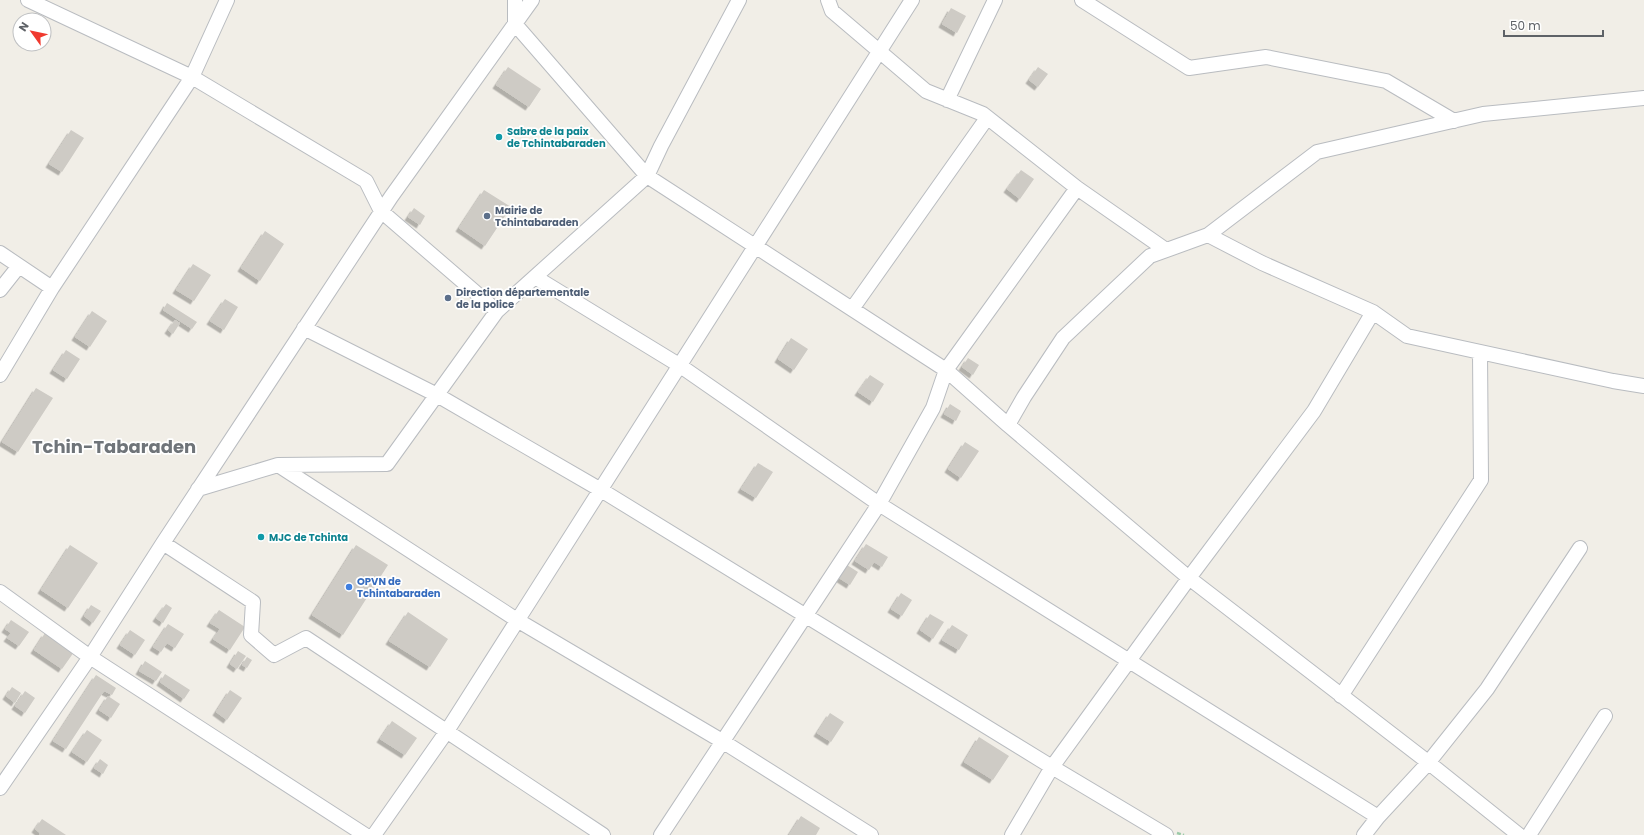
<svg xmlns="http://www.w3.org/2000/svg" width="1644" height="835" font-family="Poppins,sans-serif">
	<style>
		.building { fill: #cecbc5; filter: url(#shadow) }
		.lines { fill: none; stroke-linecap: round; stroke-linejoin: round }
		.street-casing { stroke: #b9bcc0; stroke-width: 16 }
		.path { stroke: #9bcaa8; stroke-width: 2.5; stroke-dasharray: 4 2; stroke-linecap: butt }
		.street { stroke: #fff; stroke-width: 14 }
		.culture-dot { fill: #0f9aa8; stroke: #fff; stroke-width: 1.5 }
		.service-dot { fill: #5c6f8a; stroke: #fff; stroke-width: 1.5 }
		.shop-dot { fill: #3f7fe0; stroke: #fff; stroke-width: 1.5 }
		.labels { text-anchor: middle; stroke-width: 3.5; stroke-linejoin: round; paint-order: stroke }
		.culture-label { font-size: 10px; font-weight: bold; fill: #0d838f; stroke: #fff; text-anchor: start }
		.service-label { font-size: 10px; font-weight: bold; fill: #4e5e75; stroke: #fff; text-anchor: start }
		.shop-label { font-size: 10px; font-weight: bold; fill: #366cbe; stroke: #fff; text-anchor: start }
		.town-label { font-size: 18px; font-weight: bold; fill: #6f7479; stroke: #fff }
	</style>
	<defs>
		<filter id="shadow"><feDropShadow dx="-3.5" dy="3.5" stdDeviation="0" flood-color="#0004"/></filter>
	</defs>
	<rect width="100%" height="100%" fill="#f1eee7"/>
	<path class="building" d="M951,8l15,8 -9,17 -15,-9z
		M508,67l33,22 -12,18 -33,-22z
		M1038,67l10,7 -10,13 -9,-7z
		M71,130l13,8 -22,34 -13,-8z
		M1021,170l13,9 -14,20 -13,-10z
		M484,190l27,17 -26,39 -26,-18z
		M414,208l11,8 -5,9 -12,-8z
		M265,231l19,13 -24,37 -19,-13z
		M193,264l18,11 -17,26 -18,-11z
		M225,299l13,8 -14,23 -14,-9z
		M167,303l30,19 -5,7 -29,-19z
		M92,311l15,10 -17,26 -15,-10z
		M175,320l5,3 -7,11 -5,-4z
		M791,338l17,11 -14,21 -16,-11z
		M66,350l14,9 -13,20 -14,-9z
		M968,358l11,7 -6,10 -11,-8z
		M870,375l14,9 -11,18 -15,-10z
		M36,388l17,10 -35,54 -16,-10z
		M950,404l11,7 -5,10 -12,-7z
		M965,442l14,9 -18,27 -13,-9z
		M758,463l15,9 -17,26 -15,-9z
		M866,544l22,13 -6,10 -8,-5 -5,8 -14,-9z
		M70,545l28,18 -30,45 -27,-18z
		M356,545l32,20 -45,70 -31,-20z
		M847,565l11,7 -8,13 -11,-7z
		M901,593l11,7 -10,16 -11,-7z
		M166,604l6,4 -9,15 -7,-5z
		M91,605l10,6 -8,12 -9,-7z
		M219,610l26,17 -15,23 -17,-11 7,-10 -10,-6z
		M408,612l40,27 -18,28 -41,-26z
		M930,614l14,8 -11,17 -13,-9z
		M11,620l18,12 -10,14 -12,-8 4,-5 -6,-4z
		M168,624l16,10 -9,14 -8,-5 -6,9 -8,-5z
		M952,625l16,10 -9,15 -17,-10z
		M130,630l15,10 -10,15 -15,-10z
		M45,633l29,19 -12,17 -28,-19z
		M238,651l8,5 -9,13 -7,-5z
		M247,657l5,3 -5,8 -5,-3z
		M145,661l17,11 -6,9 -17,-10z
		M165,674l25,16 -6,9 -24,-17z
		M96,675l20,13 -4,7 -8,-4 -38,58 -13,-8z
		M12,687l9,6 -6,10 -9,-7z
		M230,690l12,8 -15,22 -11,-8z
		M25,691l10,7 -10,15 -10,-7z
		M108,696l12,8 -9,14 -12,-8z
		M830,713l14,9 -13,20 -14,-9z
		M392,721l25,17 -12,17 -25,-16z
		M87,730l15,10 -15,22 -15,-10z
		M979,737l30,19 -16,24 -29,-18z
		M100,759l8,6 -5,9 -9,-6z
		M801,816l19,12 -4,7h-27z
		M42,819l24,16h-27l1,-2 -5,-4z"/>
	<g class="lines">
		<defs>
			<path id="street" d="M28,0l164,77 174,104 15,30 116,100
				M515,0v24l132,152 299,194 62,55 181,153 235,181 95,76
				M828,0l4,11 94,80 57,23 94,74 89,62
				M1082,0l107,68 77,-11 120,24 68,40
				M947,100l48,-100
				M1208,235l54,28 111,49 34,24 206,45 31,5
				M0,253l52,35
				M535,277l144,88 200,139 499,313
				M0,290l19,-24
				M852,309l135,-191
				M304,328l133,67 164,95 451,277 114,68
				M0,375l52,-87 140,-211 35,-77
				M1008,425l16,-28 39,-59 87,-82 58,-21 109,-83 166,-38 161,-16
				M278,465l239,155 205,121 149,94
				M198,489l80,-24 109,-1 110,-153 150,-135 14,-30 78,-146
				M163,543l90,59 -2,33 23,20 32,-17 297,197
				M0,592l90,65 275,178
				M1341,696l140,-216 -1,-128
				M0,788l90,-131 73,-114 228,-346 141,-197
				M374,835l73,-104 465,-731
				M661,835l218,-331 54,-96 13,-38 131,-182
				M1012,835l40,-68 137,-189 125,-167 59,-99
				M1364,835l14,-18 50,-54 59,-74 93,-141
				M1529,835l76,-119"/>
		</defs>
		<use href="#street" class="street-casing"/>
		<path class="path" d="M1177,833l7,2"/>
		<use href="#street" class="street"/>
	</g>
	<g class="culture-dot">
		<circle cx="499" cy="137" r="4"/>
		<circle cx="261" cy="537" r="4"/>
	</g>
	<g class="service-dot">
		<circle cx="487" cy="216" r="4"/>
		<circle cx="448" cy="298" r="4"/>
	</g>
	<circle class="shop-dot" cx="349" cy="587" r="4"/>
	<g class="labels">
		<g class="culture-label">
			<text x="507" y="135">Sabre de la paix<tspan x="507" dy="12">de Tchintabaraden</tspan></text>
			<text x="269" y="541">MJC de Tchinta</text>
		</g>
		<g class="service-label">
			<text x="495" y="214">Mairie de<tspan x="495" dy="12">Tchintabaraden</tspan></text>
			<text x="456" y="296">Direction départementale<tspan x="456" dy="12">de la police</tspan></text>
		</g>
		<g class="shop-label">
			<text x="357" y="585">OPVN de<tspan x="357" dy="12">Tchintabaraden</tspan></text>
		</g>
		<g class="town-label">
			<text x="114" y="453">Tchin-Tabaraden</text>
		</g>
	</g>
	<g transform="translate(32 32) rotate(303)"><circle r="19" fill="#ffffff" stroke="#bfc0c2"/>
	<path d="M0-3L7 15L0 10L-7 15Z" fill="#f0392e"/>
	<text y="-6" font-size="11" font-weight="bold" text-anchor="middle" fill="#5e6267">N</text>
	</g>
	<path d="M1504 30v6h99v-6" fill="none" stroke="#5e6267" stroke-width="2"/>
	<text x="1510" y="30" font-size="12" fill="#5e6267" stroke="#ffffff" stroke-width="3" paint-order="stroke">50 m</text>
</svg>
